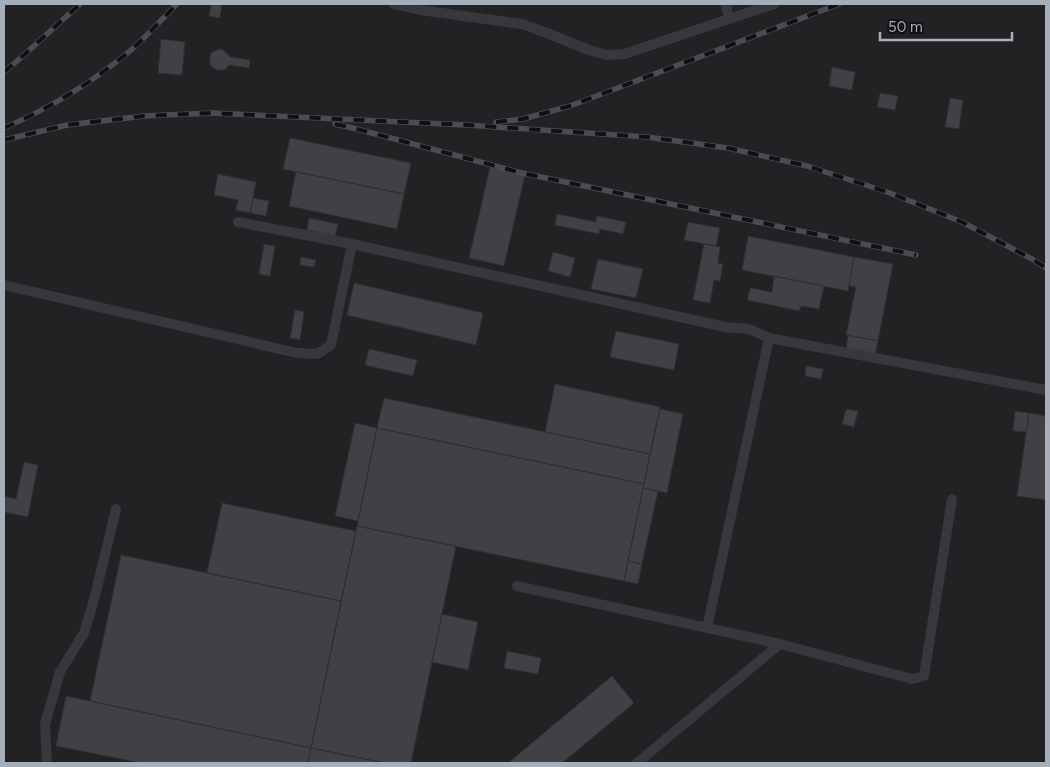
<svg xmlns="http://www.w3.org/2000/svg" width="1050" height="767" font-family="Figtree,sans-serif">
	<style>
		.built { fill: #222225 }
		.building { fill: #404145; stroke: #303034 }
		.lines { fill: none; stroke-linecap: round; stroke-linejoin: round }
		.service { stroke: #36383e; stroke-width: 10 }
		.rail-casing { stroke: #494c53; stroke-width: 5.5 }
		.rail { stroke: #111113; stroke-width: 4; stroke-dasharray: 11; stroke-linecap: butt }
	</style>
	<rect width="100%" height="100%" fill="#161618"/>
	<path class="built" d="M4,4h1042v759h-1042z"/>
	<path class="building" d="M211,4l11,1 -2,13 -11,-2z
		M161,39l24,3 -3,33 -24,-2z
		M221,49l5,3 4,5 20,3 -1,8 -20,-3 -5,5h-6l-5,-2 -3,-4v-6l1,-5 5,-3z
		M832,67l23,5 -3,18 -23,-4z
		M880,93l18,3 -3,14 -18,-3z
		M950,98l13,2 -4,29 -14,-2z
		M290,138l121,25 -7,31 -121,-25z
		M490,167l35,8 -21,91 -35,-8z
		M296,172l108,22 -7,35 -108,-23z
		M218,174l38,8 -6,31 -14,-3 2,-10 -24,-5z
		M253,198l16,3 -3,15 -16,-3z
		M557,214l39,8 1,-6 29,6 -3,12 -23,-5 -1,5 -44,-9z
		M309,218l29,6 -3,12 -28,-6z
		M688,222l32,6 -4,18 -32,-6z
		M748,236l106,21 -6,34 -106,-21z
		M264,244l11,2 -5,30 -11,-2z
		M704,244l16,3 -2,16 5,1 -3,17 -6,-1 -4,23 -17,-3z
		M553,252l22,6 -5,19 -22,-6z
		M301,257l15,3 -2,7 -14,-2z
		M854,257l39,7 -15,77 -32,-6 10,-48 -7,-1z
		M598,259l45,10 -7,29 -45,-9z
		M774,276l50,10 -5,23 -18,-3 -2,5 -52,-11 3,-12 22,4z
		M354,283l129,30 -7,32 -129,-30z
		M295,310l9,2 -4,28 -10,-2z
		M616,331l63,13 -5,26 -64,-13z
		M848,335l30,6 -3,14 -29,-6z
		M369,349l48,11 -4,16 -48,-11z
		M806,366l17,3 -2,10 -16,-3z
		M555,384l105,23 -10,47 -105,-22z
		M384,398l266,56 -6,30 -267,-56z
		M660,409l23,5 -16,79 -24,-5z
		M846,409l12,2 -4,16 -12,-3z
		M1015,411l14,2 -3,19 -13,-1z
		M1029,413l17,3v84l-29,-4z
		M355,423l22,5 -19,93 -23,-5z
		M377,428l267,56 -20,97 -267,-55z
		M24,462l14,3 -10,52 -24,-5v-16l12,3z
		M643,488l15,3 -16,73 -14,-3z
		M222,503l134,28 -15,70 -134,-28z
		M357,526l99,20 -45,217h-26l-74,-15z
		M121,555l220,46 -30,147 -221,-47z
		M628,561l14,3 -4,20 -14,-3z
		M442,614l36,8 -10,48 -36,-8z
		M507,651l34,7 -3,16 -34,-6z
		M612,676l22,27 -72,60h-54z
		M66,696l245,52 -3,15h-167l-85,-17z
		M311,748l74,15h-77z"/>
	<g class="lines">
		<path class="service" d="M394,4l26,6 102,14 25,9 42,17 18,5 17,-1 150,-50
			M726,4l3,15
			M238,222l114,22 373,83 24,2 20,9 277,52
			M4,285l293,68 20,1 14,-9 21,-101
			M517,586l263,58 132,35 12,-3 28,-177
			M707,628l62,-290
			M47,763l-2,-39 15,-52 24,-39 11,-37 21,-87
			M637,763l143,-119"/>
		<defs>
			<path id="rail" d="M4,72l20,-17 56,-51
				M496,122l27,-3 47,-13 269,-102
				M335,124l18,4 169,45 394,82
				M4,128c46,-20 88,-45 127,-78 16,-14 31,-31 46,-46
				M4,140l63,-15 77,-9 68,-3 254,12 181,12 81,11 79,18 83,27 72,29 70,37 14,9"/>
		</defs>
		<use href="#rail" class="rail-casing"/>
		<use href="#rail" class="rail"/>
	</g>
	<rect width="1050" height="767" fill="none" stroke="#a6aeb9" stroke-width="10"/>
	<path d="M880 32v8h132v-8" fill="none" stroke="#a6aeb9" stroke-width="2.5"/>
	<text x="888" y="32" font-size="15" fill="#a6aeb9" stroke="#111113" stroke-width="4" paint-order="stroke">50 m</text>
</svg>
